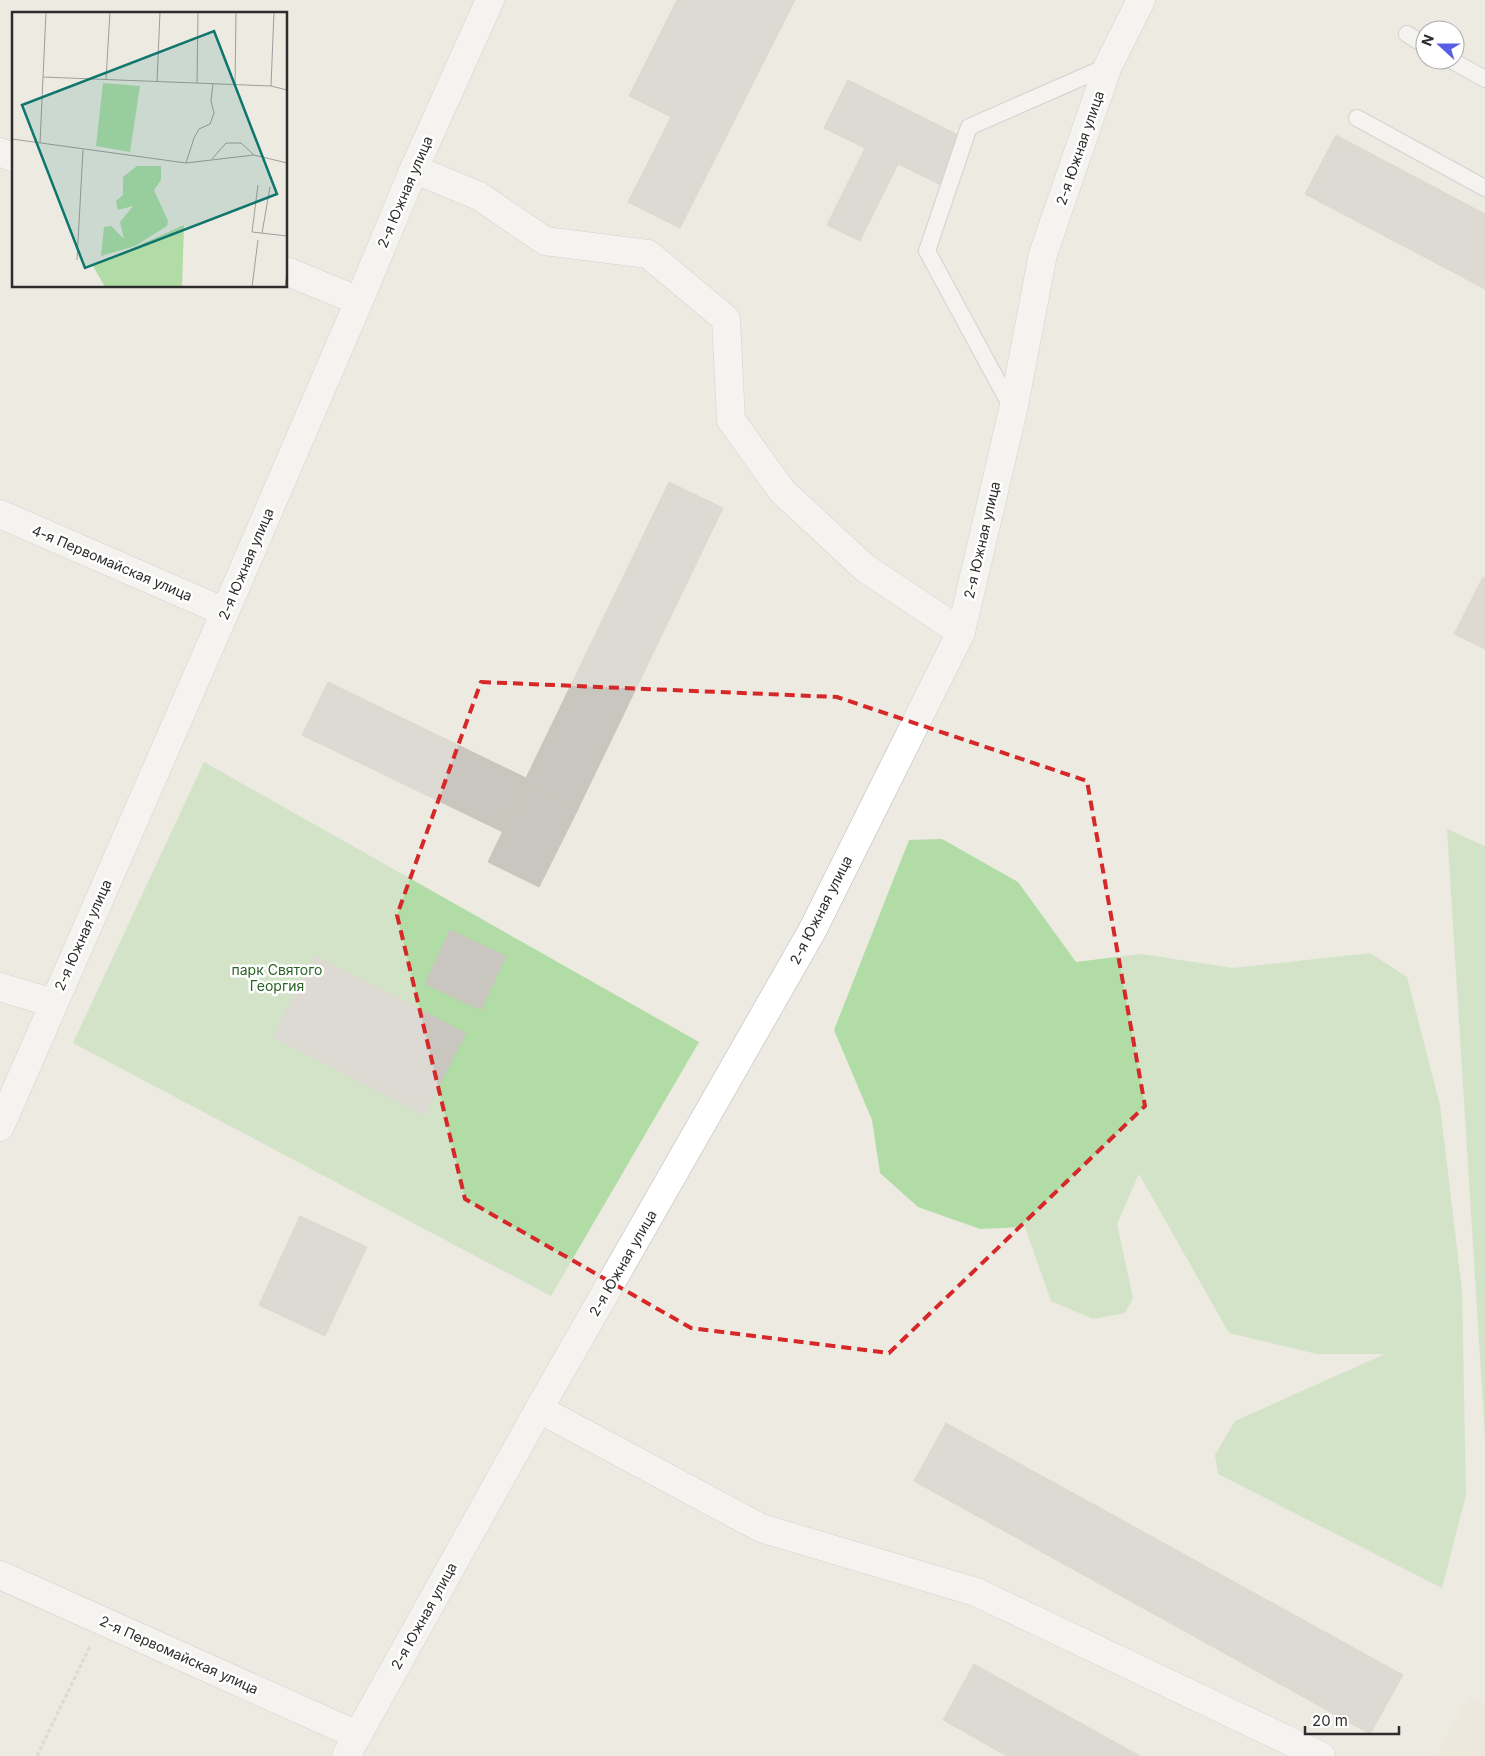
<svg xmlns="http://www.w3.org/2000/svg" width="1485" height="1756" font-family="Inter,sans-serif">
	<style>
		.education { fill: #ece7d4 }
		.green { fill: #b1dca6 }
		.building { fill: #c9c6c0; stroke: #c8c6bb }
		.lines { fill: none; stroke-linecap: round; stroke-linejoin: round }
		.lane-casing { stroke: #b5b6bf; stroke-width: 18 }
		.street-casing { stroke: #b5b6bf; stroke-width: 29 }
		.secondary-casing { stroke: #b5b6bf; stroke-width: 29 }
		.path { stroke: #c8c8c8; stroke-width: 3; stroke-dasharray: 4 2.5; stroke-linecap: butt }
		.lane { stroke: #fff; stroke-width: 16 }
		.street { stroke: #fff; stroke-width: 28 }
		.secondary { stroke: #fff; stroke-width: 28 }
		.marked { fill: none; stroke: #d62828; stroke-width: 4; stroke-dasharray: 10 6; stroke-linejoin: round }
		.labels { text-anchor: middle; stroke-width: 5; stroke-linejoin: round; paint-order: stroke }
		.street-label { font-size: 14px; fill: #2d2d2d; stroke: #fff }
		.park-label { font-size: 14px; fill: #296325; stroke: #fff }
		.inset-road { fill: none; stroke: #a09e9a; stroke-width: 1 }
		.view { fill: #0f766e; fill-opacity: 0.15; stroke: #0f766e; stroke-width: 2.5 }
		.inset-edge { fill: none; stroke: #2d2d2d; stroke-width: 2.5 }
	</style>
	<rect width="100%" height="100%" fill="#edeae2"/>
	<path class="education" d="M1469,1696l16,8v52h-49z"/>
	<path class="green" d="M204,762l495,280 -148,254 -478,-253z
		M1447,829l38,17v591z
		M942,839l76,43 58,80 65,-8 92,14 137,-15 37,24 33,128 22,186 4,204 -24,93 -224,-114 -3,-19 20,-34 150,-67h-68l-88,-21 -90,-159 -22,50 16,74 -8,15 -32,6 -42,-18 -26,-74 -45,2 -62,-22 -38,-34 -8,-53 -38,-90 75,-190z"/>
	<path class="building" d="M677,0h118l-115,228 -52,-26 43,-85 -42,-21z
		M848,80l118,59 -23,47 -45,-22 -38,77 -33,-16 38,-77 -41,-20z
		M1336,135l149,79v75l-180,-95z
		M669,482l54,26 -145,301 -52,-26 -23,49 -201,-97 26,-53 198,96z
		M1483,577l2,1v71l-31,-15z
		M526,783l52,26 -39,78 -51,-25z
		M450,930l56,26 -25,54 -56,-26z
		M315,956l151,77 -42,82 -151,-78z
		M300,1216l67,31 -42,89 -66,-31z
		M946,1423l457,252 -33,59 -456,-253z
		M974,1664l166,92h-133l-64,-36z"/>
	<g class="lines">
		<defs>
			<path id="lane" d="M1407,34l18,11
				M1451,60l34,19
				M1357,118l128,70
				M1013,410l-86,-159 42,-124 139,-61"/>
			<path id="street" d="M0,152l14,6
				M414,169l65,27 66,45 103,13 78,65 5,101 51,71 83,77 96,64
				M286,271l73,30
				M0,514l225,98
				M0,987l43,13 8,9
				M0,1127l225,-515 134,-311 55,-132 76,-169
				M539,1409l222,119 215,64 345,164
				M0,1575l357,160"/>
			<path id="secondary" d="M346,1756l193,-347 273,-478 149,-299 52,-222 30,-156 65,-188 33,-66"/>
		</defs>
		<use href="#lane" class="lane-casing"/>
		<use href="#street" class="street-casing"/>
		<use href="#secondary" class="secondary-casing"/>
		<path class="path" d="M37,1756l53,-110"/>
		<use href="#lane" class="lane"/>
		<use href="#street" class="street"/>
		<use href="#secondary" class="secondary"/>
	</g>
	<path d="M0 0H1485V1756H0ZM481,682l356,15 250,84 58,325 -256,247 -198,-25 -226,-129 -68,-284z" fill="#edeae2" fill-opacity=".55" fill-rule="evenodd"/>
	<path class="marked" d="M481,682l356,15 250,84 58,325 -256,247 -198,-25 -226,-129 -68,-284z"/>
	<g class="labels">
		<g class="street-label">
			<text transform="translate(1080 148) rotate(-71)" y="5">2-я Южная улица</text>
			<text transform="translate(405 192) rotate(-67)" y="5">2-я Южная улица</text>
			<text transform="translate(982 540) rotate(-77)" y="5">2-я Южная улица</text>
			<text transform="translate(112 563) rotate(23)" y="5">4-я Первомайская улица</text>
			<text transform="translate(246 564) rotate(-67)" y="5">2-я Южная улица</text>
			<text transform="translate(821 910) rotate(-63)" y="5">2-я Южная улица</text>
			<text transform="translate(83 935) rotate(-66)" y="5">2-я Южная улица</text>
			<text transform="translate(623 1263) rotate(-60)" y="5">2-я Южная улица</text>
			<text transform="translate(424 1616) rotate(-61)" y="5">2-я Южная улица</text>
			<text transform="translate(179 1655) rotate(24)" y="5">2-я Первомайская улица</text>
		</g>
		<g class="park-label">
			<text x="277" y="975">парк Святого<tspan x="277" dy="16">Георгия</tspan></text>
		</g>
	</g>
	<g transform="translate(12 12)">
		<rect width="275" height="275" fill="#edeae2"/>
		<path d="M91,71l37,3 -10,66 -34,-6zM125,154h24v14l-7,10 14,31 -1,5 -32,20 -34,10 3,-29 7,-1 13,13 -4,-17 13,-16 -15,4 -2,-9 7,-6v-18zM172,213l-2,62h-77l-12,-21z" fill="#b1dca6"/>
		<path class="inset-road" d="M31,65l228,9 16,4M94,67l4,-67M145,70l3,-70M185,71l1,-71M223,73l1,-73M259,74l3,-74M0,127l174,24 68,-8 33,8M28,131l6,-131M200,147l14,-16h15l13,12M174,151l8,-25 5,-9 11,-5 4,-11 -3,-12 2,-17M246,173l-6,47 35,4M250,221l8,-46M65,248l6,-110M240,275l6,-47M273,275l2,-15"/>
		<path class="view" d="M202,19l63,163 -192,74 -63,-163z"/>
		<rect width="275" height="275" class="inset-edge"/>
	</g>
	<g transform="translate(1440 45) rotate(291)"><circle r="24" fill="#ffffff" stroke="#ababab"/>
	<path d="M0-4L9 19L0 12L-9 19Z" fill="#585ee4"/>
	<text y="-8" font-size="14" font-weight="bold" text-anchor="middle" fill="#2d2d2d">N</text>
	</g>
	<path d="M1305 1726v8h94v-8" fill="none" stroke="#2d2d2d" stroke-width="2.5"/>
	<text x="1312" y="1726" font-size="15" fill="#2d2d2d" stroke="#ffffff" stroke-width="4" paint-order="stroke">20 m</text>
</svg>
